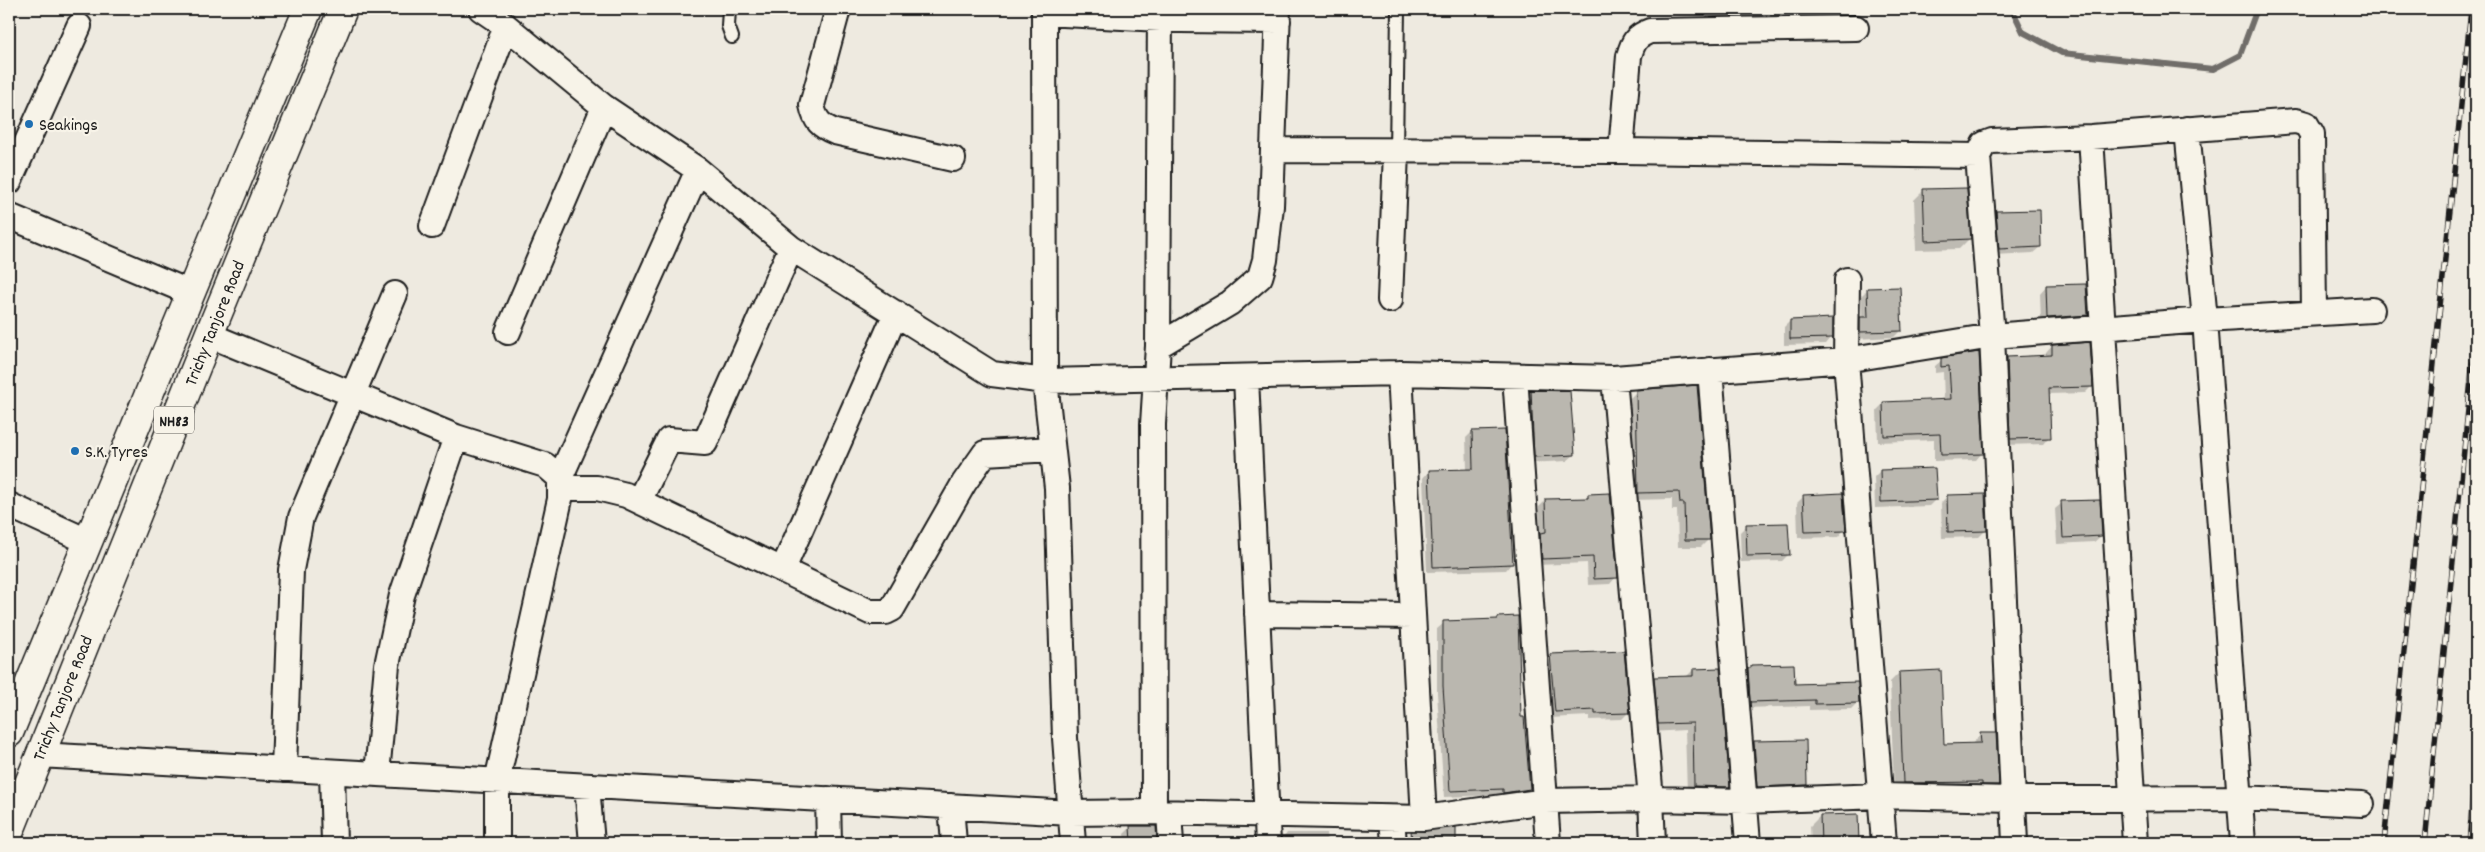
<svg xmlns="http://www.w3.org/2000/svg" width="2485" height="852" font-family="Dekko,sans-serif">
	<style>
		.shadow { fill: #0003 }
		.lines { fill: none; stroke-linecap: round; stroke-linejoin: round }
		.stream { stroke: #6f6d69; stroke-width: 6 }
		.building { fill: #bab7af; stroke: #1c1c1c }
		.service-casing { stroke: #1c1c1c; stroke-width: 16 }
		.minor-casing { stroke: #1c1c1c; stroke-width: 28 }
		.trunk-casing { stroke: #1c1c1c; stroke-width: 31 }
		.service { stroke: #f7f3e8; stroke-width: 12 }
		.minor { stroke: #f7f3e8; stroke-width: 24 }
		.trunk { stroke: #f7f3e8; stroke-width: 28 }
		.rail-casing { stroke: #1c1c1c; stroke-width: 5.5 }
		.rail { stroke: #f7f3e8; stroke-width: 4; stroke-dasharray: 11; stroke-linecap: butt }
		.poi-dot { fill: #1f6fb2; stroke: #f7f3e8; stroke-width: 2 }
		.labels { text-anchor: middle; stroke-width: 4.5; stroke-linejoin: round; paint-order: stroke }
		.shield { fill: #f7f3e8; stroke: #5e5c59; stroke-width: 1 }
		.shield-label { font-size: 16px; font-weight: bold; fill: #1c1c1c }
		.poi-label { font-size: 18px; fill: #1c1c1c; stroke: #f7f3e8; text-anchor: start }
		.street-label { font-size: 18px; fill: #1c1c1c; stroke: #f7f3e8 }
	</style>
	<rect width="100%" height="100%" fill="#eeeae0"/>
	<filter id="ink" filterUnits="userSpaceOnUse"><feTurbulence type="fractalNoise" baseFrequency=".02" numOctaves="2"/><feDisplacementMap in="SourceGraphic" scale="10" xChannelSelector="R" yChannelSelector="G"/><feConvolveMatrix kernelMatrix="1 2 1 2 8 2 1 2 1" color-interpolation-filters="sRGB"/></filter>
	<g filter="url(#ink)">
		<path class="shadow" d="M1924,190l45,49 -10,10 -43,1 -2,-50z
			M1997,213l43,34 -7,6 -40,2 -3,-36z
			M2046,286l41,28 -7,7 -39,3 -1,-31z
			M1868,289l32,42 -6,6 -40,2v-14l8,-7 -1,-22z
			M1790,321l41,16 -6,7 -41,1v-18z
			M2052,346l40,40 -7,7 -37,1 1,43 -6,7 -39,1 -3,-80 6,-7 39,-1v-4z
			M1978,354l4,99 -6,7 -42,1v-21l-56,2 -1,-32 7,-7 60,-2 -1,-29 -8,1v-7l7,-6z
			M1532,391l42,64 -7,6 -39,2 -3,-65z
			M1637,391l72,148 -8,8h-23l-1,-37h-5v-11l-41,1 -2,-101z
			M1472,432l40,131 -6,7 -79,2 -4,-94 6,-7 38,-1 -1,-32z
			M1880,471l55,29 -6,6 -54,2 -1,-31z
			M1589,495l27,82 -6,7 -22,1 -1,-22 -51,2 -2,-25 6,-6 -1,-27 7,-7 39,-1z
			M1804,496l40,34 -6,7 -40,1 -1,-35z
			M1947,496l39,34 -7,7 -37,1 -1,-35z
			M2062,503l39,33 -7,6 -37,2 -2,-35z
			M1747,525l41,30 -6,6 -41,1 -1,-30z
			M1498,618l22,101 8,70 -6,7 -25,3v-4l-53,2 -7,-104v-64l7,-6 52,-2z
			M1551,656l77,57 -6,6 -33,1v-4l-40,2 -5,-56z
			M1752,666l41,19 65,17 -7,7 -42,1v-4l-65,2 -2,-33z
			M1693,670l35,116 -7,8 -34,-1 -2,-63 -34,2 -4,-46 8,-8 31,-1z
			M1899,673l44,73 29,-2 9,-10 16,50 -9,10 -94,-3 -4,-109z
			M1754,742l52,42 -10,10 -48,2 -4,-44z
			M1857,815l1,28h-47l-1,-17 10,-10z
			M1131,827h24l1,16h-31l-1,-9z
			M1287,833h39l1,10h-47z
			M1412,833l43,6 -4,4h-46v-4z"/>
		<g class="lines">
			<path class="stream" d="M2012,9l11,23 39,21 151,16 27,-14 17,-46"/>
		</g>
		<path class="building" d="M1967,188l4,51 -46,2 -2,-52z
			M2040,210l1,37 -42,2 -3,-38z
			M2086,284l2,31 -41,3 -1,-33z
			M1900,287l2,44 -42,1v-15h8l-1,-29z
			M1833,318v20l-43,1v-19z
			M2090,342l3,45 -44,1 2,50 -41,1 -3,-82 45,-2v-10z
			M1979,352l5,102 -43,1 -1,-21 -56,2 -1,-34 68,-3 -2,-33 -8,1v-9z
			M1697,385l13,155h-25l-1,-37h-4l-1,-11 -41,1 -2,-103z
			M1531,390l39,1 5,64 -41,2z
			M1505,430l8,134 -80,3 -4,-97 44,-1 -1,-38z
			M1935,468l2,32 -56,2 -1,-32z
			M1610,493l8,85 -24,1 -1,-22 -51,2 -2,-26 6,-1 -1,-33 43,-1v-4z
			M1843,493l3,38 -41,1 -2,-37z
			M1985,494l2,37 -39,1 -1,-37z
			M2100,500l2,36 -39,2 -2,-37z
			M1788,523l2,32 -43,1 -1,-32z
			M1518,616l3,101h3l6,72 -27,4v-4l-53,2 -7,-105v-65l55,-2v-2z
			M1624,651l6,62 -35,1v-4l-40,2 -5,-58z
			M1794,664l1,20 63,-2 1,21 -44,1v-4l-65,2 -2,-34h3v-3z
			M1720,668l10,119 -36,-1 -1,-63 -35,1 -4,-47 39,-1v-7z
			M1941,670l3,74 37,-1 -1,-10h16l3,52h-17v-3l-79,1 -4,-111z
			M1806,740l1,45 -50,2 -3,-46z
			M1858,814l1,29h-38l-1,-28z
			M1130,826h26l1,17h-26z
			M1456,827v13l-44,1 -1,-10z"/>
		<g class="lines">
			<defs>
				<path id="service" d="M729,9l-1,17 4,11
					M1396,152l2,-143"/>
				<path id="minor" d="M481,9l25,17 98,81 94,63 93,78 201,126 53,7 355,-8 214,5 232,-18 146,-24 213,-16 38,523
					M838,9l-26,96c3,16 9,21 23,27l118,27
					M1044,9l1,372 12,107 8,250 8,105
					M1044,13l136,7 98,1
					M2187,129l18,191 167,-10
					M2091,137l44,706
					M1273,150l348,1 357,5
					M1621,151l8,-95c4,-14 7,-20 21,-25l206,-3
					M9,182l70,-156
					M9,216l182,77
					M432,226l74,-200
					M1847,280l-1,80 38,483
					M1390,300l6,-148
					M2314,312l-2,-178 -6,-10 -10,-3 -205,16 -99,4 -8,3 -6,12 14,180 21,463 228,-1 121,6
					M508,332l96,-225
					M209,335l247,102 89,28 15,13v21l-63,282v62
					M1158,346l72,-43 30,-26 5,-17 6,-54 7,-197
					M1710,370l38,473
					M1400,373l24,445
					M1515,376l33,467
					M1246,378l22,465
					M560,478l138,-308
					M560,488h37l29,7 244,117h16l6,-3 72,-126 21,-30 67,-4
					M639,501l30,-61 36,3 86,-195
					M9,505l78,36
					M783,569l113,-256
					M1257,614l155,2
					M39,755l1032,58 83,-1 270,6 122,-17 105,-2 -37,-421
					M284,769l7,-199 10,-53 94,-223
					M332,772l2,71
					M377,774l10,-109 15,-70 54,-158
					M587,786l5,57
					M828,799l1,44
					M951,806l3,37
					M1154,812l-1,-388 5,-78 2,-337
					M1169,813l2,30
					M1392,818l2,25
					M1653,843l-2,-44 94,2 136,-5 132,3 2,44"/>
				<path id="trunk" d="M9,733l299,-724
					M9,833l200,-498 134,-326"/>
			</defs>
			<use href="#service" class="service-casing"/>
			<use href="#minor" class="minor-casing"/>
			<use href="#trunk" class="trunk-casing"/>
			<use href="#service" class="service"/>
			<use href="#minor" class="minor"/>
			<use href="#trunk" class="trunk"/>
			<defs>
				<path id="rail" d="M2384,843l87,-834
					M2425,843l51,-514
					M2469,843l7,-85"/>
			</defs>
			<use href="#rail" class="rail-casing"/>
			<use href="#rail" class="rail"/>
		</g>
	</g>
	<g class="poi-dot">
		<circle cx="29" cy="124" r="5"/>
		<circle cx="75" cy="451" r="5"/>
	</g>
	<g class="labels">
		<rect class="shield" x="154" y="406.5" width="40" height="27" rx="4"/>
		<g class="shield-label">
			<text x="174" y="426">NH83</text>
		</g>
		<g class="poi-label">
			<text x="39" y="130">Seakings</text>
			<text x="85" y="457">S.K. Tyres</text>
		</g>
		<g class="street-label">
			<text transform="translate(214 323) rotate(-68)" y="6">Trichy Tanjore Road</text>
			<text transform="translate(62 698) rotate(-68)" y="6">Trichy Tanjore Road</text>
		</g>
	</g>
	<rect width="2485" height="852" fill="none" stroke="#f7f3e8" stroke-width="30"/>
	<rect x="15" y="15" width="2455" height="822" fill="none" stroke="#1c1c1c" stroke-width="2" filter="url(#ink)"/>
</svg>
